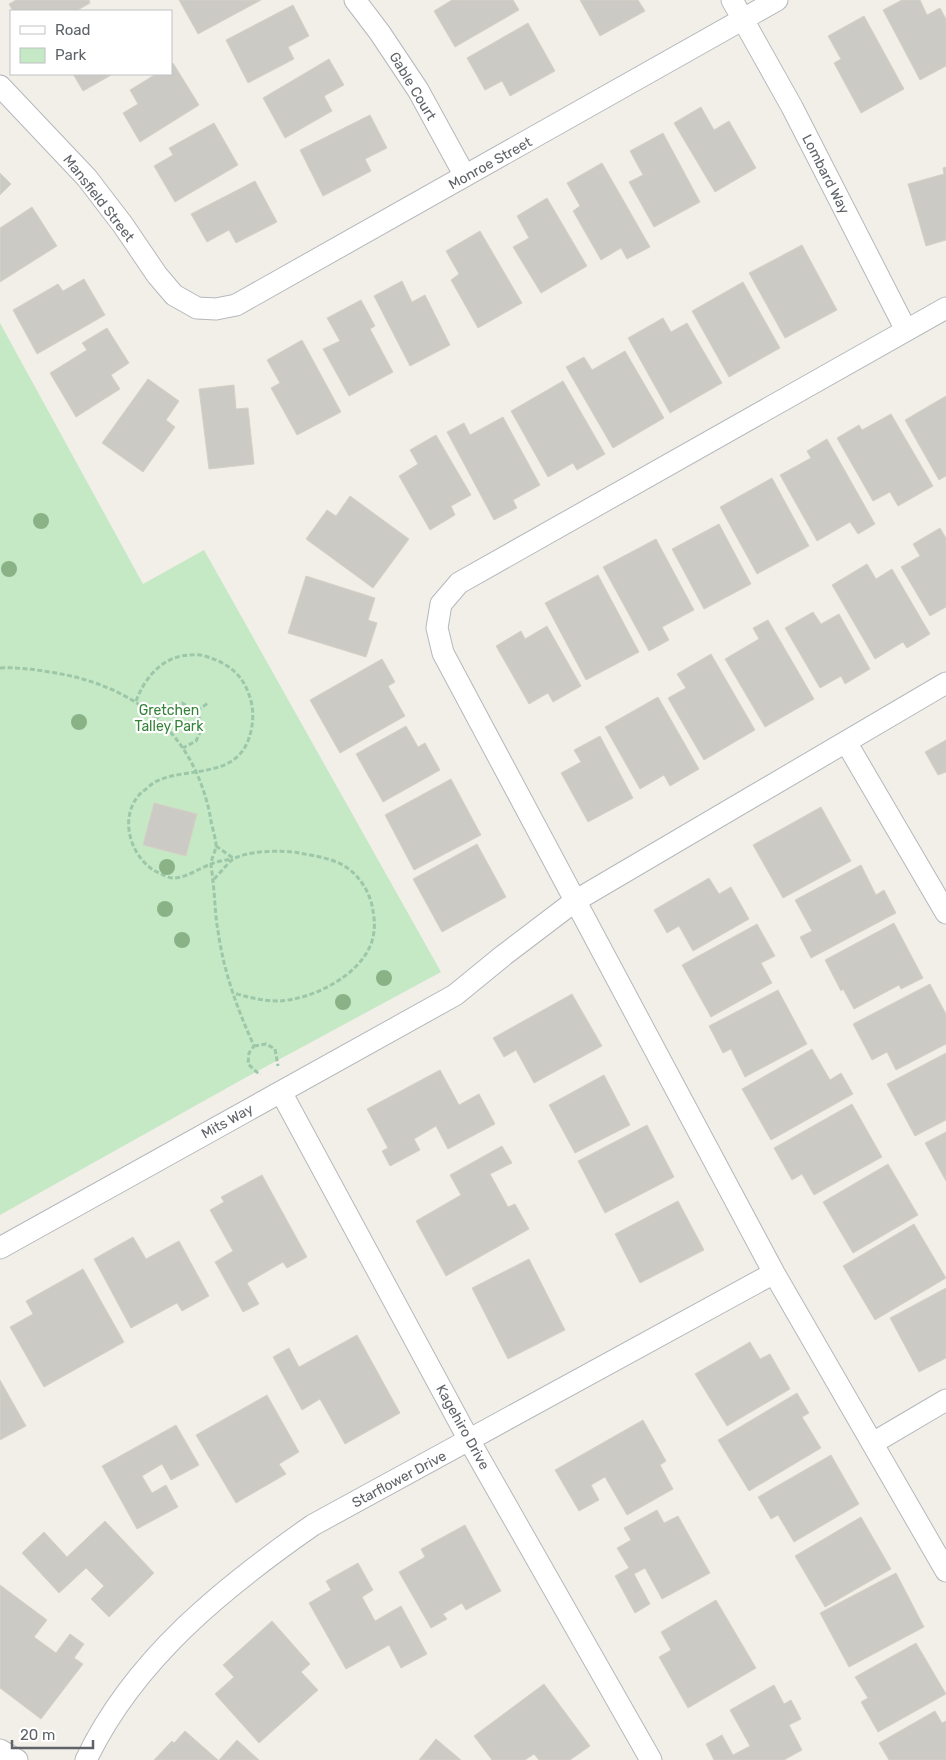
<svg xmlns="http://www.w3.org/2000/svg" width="946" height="1760" font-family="Rubik,sans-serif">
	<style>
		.green { fill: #c5e8c5 }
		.building { fill: #cccac5; stroke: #d6d1c6 }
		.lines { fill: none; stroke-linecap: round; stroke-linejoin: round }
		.street-casing { stroke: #b5b8bc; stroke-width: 23 }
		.path { stroke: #9cc7a9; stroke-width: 3; stroke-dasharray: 5 2.5; stroke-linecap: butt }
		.street { stroke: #fff; stroke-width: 21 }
		.tree { fill: #89b387 }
		.labels { text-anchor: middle; stroke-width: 4.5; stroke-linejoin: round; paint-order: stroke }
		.street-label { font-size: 14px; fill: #5f6368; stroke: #fff }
		.park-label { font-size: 14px; fill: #348238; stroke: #fff }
	</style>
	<rect width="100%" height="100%" fill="#f1efe8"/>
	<path class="green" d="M0,323l143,261 61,-34 237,422 -198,107 -243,136z"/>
	<path class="building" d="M16,0h73l1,3 -14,8h-63l-4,-7z
		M179,0h82l-63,34z
		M452,0h61l6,10 -64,37 -21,-36z
		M580,0h58l7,11 -45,25z
		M902,0h18l7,15 13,-7 6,11v47l-26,14 -37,-70z
		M293,5l16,31 -21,11 6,12 -46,24 -22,-43z
		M864,16l40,73 -43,24 -27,-50 7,-4 -13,-23z
		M528,23l27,48 -45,25 -8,-15 -17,9 -18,-32z
		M329,59l15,26 -20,11 8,15 -47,27 -22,-40z
		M173,63l26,42 -59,37 -17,-29 15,-9 -8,-14 26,-16h15v-9z
		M73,74h40l-30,17z
		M701,107l13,23 15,-9 27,47 -41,24 -41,-69z
		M370,115l17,33 -22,11 6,12 -48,25 -23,-46z
		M214,123l24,42 -63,37 -21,-36 19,-11 -4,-7z
		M663,133l37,69 -46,25 -25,-45 14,-7 -13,-24z
		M602,163l48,84 -23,12 -6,-11 -20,12 -28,-49 7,-5 -13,-23z
		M946,167v73l-20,6 -18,-62 36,-10 -1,-6z
		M0,173l11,11 -11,11z
		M255,181l22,41 -41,21 -7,-13 -22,12 -16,-28z
		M547,198l40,68 -46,27 -28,-46 16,-9 -12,-22z
		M32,207l25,39 -57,36v-54z
		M480,231l42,72 -44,25 -27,-48 8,-6 -13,-23z
		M802,245l35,65 -52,28 -36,-65z
		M84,279l21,36 -68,39 -24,-44 45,-26 5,7z
		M402,281l10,21 13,-7 25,50 -40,21 -36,-70z
		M743,282l37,66 -51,29 -37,-66z
		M361,300l14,26 -5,3 23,43 -44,24 -26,-47 17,-8 -13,-23z
		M663,318l8,14 16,-9 35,60 -52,30 -42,-75z
		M107,328l22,35 -18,12 9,14 -44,28 -26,-44 37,-23 -5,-7z
		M302,340l39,72 -44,23 -26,-47 9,-5 -13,-23z
		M625,351l39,67 -51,30 -47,-81 18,-10 8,13z
		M148,379l31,22 -13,19 9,7 -32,45 -41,-29z
		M563,381l42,73 -28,16 -4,-7 -25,14 -37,-66z
		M234,385l2,24 12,-1 6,56 -45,5 -10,-80z
		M946,396v80l-7,4 -34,-60z
		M891,414l42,72 -35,20 -8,-14 -17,9 -36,-63 22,-13 3,5z
		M503,417l37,68 -27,15 4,8 -23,12 -47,-88 17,-9 6,12z
		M436,435l35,60 -20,11 4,9 -25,15 -31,-54 19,-12 -8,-14z
		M827,439l48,85 -17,10 -8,-12 -33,19 -37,-66 31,-17 -4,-7z
		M772,478l37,68 -52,28 -37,-67z
		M350,496l59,43 -36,49 -67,-49 21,-29 9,6z
		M719,524l32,60 -47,25 -32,-60z
		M940,528l6,10v69l-16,9 -29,-49 19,-11 -7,-12z
		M656,539l38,71 -32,17 7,13 -20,11 -46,-84z
		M867,564l9,15 16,-10 38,65 -23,14 -4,-6 -28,17 -43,-74z
		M598,575l41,77 -53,28 -41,-77z
		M306,576l69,22 -7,22 9,3 -11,34 -78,-24z
		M813,612l8,12 18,-10 31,55 -25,15 -4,-8 -21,12 -35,-60z
		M768,620l46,79 -49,28 -40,-68 34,-20 -6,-11z
		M547,626l34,60 -28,16 -5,-9 -19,11 -33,-58 25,-15 4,8z
		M711,654l44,76 -51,30 -36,-62 18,-10 -9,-14z
		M382,659l13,23 -7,4 17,30 -65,37 -30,-53z
		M658,697l41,72 -29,17 -6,-11 -24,14 -35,-62z
		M406,726l12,21 7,-4 15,27 -57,32 -27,-48z
		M600,736l33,62 -45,24 -27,-49 20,-11 -7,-12z
		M946,740v32l-8,3 -13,-23z
		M451,779l30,56 -67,35 -29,-55z
		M154,803l43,11 -11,42 -43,-11z
		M821,807l30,54 -68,37 -30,-53z
		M477,844l29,53 -64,35 -29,-53z
		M861,865l15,30 8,-5 12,23 -85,45 -11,-21 12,-6 -17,-31z
		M709,878l10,16 12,-7 18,32 -56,32 -14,-25 -12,7 -13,-23z
		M894,923l29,55 -22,11 -2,-4 -45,24 -11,-20 -2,2 -16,-31z
		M757,924l18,32 -14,7 11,20 -61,34 -29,-52z
		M930,984l16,30v30l-50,26 -9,-18 -15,8 -19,-36z
		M778,990l29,54 -62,33 -14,-28 -8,4 -14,-27z
		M572,994l30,52 -68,37 -18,-33 -12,7 -11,-19z
		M812,1049l18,31 11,-7 12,21 -82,46 -29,-51z
		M946,1053v67l-31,16 -28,-52z
		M440,1070l19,35 20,-11 16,30 -47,25 -12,-23 -22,13 6,11 -30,16 -8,-15 6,-3 -21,-39z
		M604,1075l26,50 -55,28 -26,-48z
		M852,1104l30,53 -68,38 -12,-21 -10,6 -18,-32z
		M647,1125l27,52 -69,36 -27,-52z
		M946,1132v49l-21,-38z
		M502,1146l10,17 -22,11 18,33 7,-3 14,25 -83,47 -30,-55 45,-26 -11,-20z
		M888,1164l30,51 -65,38 -30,-51z
		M262,1175l45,82 -20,11 -4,-6 -36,21 12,21 -16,8 -28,-50 18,-11 -23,-41 14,-8 -3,-5z
		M678,1201l26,49 -64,33 -25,-49z
		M914,1224l32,54 -71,42 -32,-54z
		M133,1237l13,22 33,-18 30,55 -27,15 -5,-8 -46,25 -37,-69z
		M529,1259l36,71 -57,29 -36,-71z
		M83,1269l41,73 -80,45 -34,-60 23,-13 -7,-13z
		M946,1288v70l-27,14 -29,-54z
		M357,1335l43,78 -55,31 -25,-45 -18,11 -29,-53 16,-9 10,19z
		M750,1342l10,17 10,-5 20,35 -63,37 -32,-52z
		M0,1380l26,46 -26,14z
		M797,1393l12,20 -7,4 19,31 -72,43 -31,-51z
		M267,1395l32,57 -20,12 7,10 -50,29 -40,-68z
		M643,1420l23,41 -6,4 13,24 -46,26 -22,-38 -14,8 8,15 -20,11 -24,-41z
		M176,1425l23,40 -28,15 -9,-16 -20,12 10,17 14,-8 12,22 -41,22 -35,-63z
		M831,1455l28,49 -65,38 -16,-27 -7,4 -13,-22z
		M657,1510l7,13 14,-7 32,57 -48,26 -17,-31 -11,6 16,30 -15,9 -20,-37 14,-8 -12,-20 14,-8 -7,-12z
		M861,1517l30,52 -66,38 -30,-51z
		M105,1521l49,52 -45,44 -18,-18 13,-13 -18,-18 -27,25 -37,-40 22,-21 23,25z
		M465,1525l36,66 -35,19 -4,-7 -19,11 4,5 -16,9 -32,-56 26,-15 -4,-8z
		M358,1563l15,27 -11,7 13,24 26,-15 26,48 -26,14 -12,-23 -43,24 -37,-66 22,-13 -5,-9z
		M896,1573l28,54 -75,40 -29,-54z
		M0,1585l47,35 -13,17 22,16 14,-19 14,10 -10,14 9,6 -42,55 -41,-31z
		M716,1600l40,68 -68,40 -29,-51 12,-7 -10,-18z
		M272,1621l38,43 -9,8 17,18 -59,53 -44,-49 19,-17 -11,-12z
		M916,1643l30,51 -68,38 -17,-30 7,-4 -13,-21z
		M544,1684l46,62 -20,14h-31l-5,-6 -9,6h-33l-18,-24z
		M774,1685l10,19 7,-4 10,19 -12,6 13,25 -18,10h-70l-8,-16 16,-9 11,20 17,-9 -20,-36z
		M935,1711l7,12 4,-2v39h-57l-10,-17z
		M185,1731l33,29h-64l18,-19 2,2z
		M436,1739l25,21h-42z
		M237,1740l22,20h-40z"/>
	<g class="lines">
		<defs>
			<path id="street" d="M355,0l25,33 38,57 47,86
				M732,0l60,107 114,223
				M0,86l87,92 36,47 34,50 17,20 23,13 19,1 20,-4 541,-305
				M946,308l-487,275 -18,21 -4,24 6,25 331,620 172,298
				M846,742l100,171
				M281,1092l188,348 182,320
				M0,1248l455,-253 49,-40 71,-54 371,-218
				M873,1443l73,-43
				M0,1750l17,10
				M86,1760c48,-101 138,-173 227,-235l461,-252"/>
		</defs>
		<use href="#street" class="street-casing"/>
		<path class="path" d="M0,668c20,-1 37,2 56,5 81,14 137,60 154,142 1,9 5,20 6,29 0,7 -4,13 -5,19 0,6 2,13 2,19 2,16 2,33 5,49 6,42 19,77 36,115l-5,7 -1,11 12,11
			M136,701c9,-24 27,-45 54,-46 5,0 10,-1 15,1 25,8 39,19 46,45 3,11 2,23 -1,34 -13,45 -61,31 -93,46 -5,2 -10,8 -15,11 -26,24 -11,70 19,82 3,1 8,4 11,4 12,1 28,-10 39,-14 7,-3 15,-4 22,-5
			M197,711l11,-8
			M157,718l12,-12 13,-3 15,8 5,17 -6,13 -13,7
			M216,846l17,12
			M214,879c6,-6 12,-14 18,-19 14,-10 51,-10 67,-7 16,3 33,5 47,14 14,9 25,27 27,44 2,10 2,20 -1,30 -11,35 -61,59 -94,60 -16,0 -30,-4 -45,-8
			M254,1046l12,-2 9,5 3,17"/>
		<use href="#street" class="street"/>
	</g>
	<g class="tree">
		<circle cx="41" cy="521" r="8"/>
		<circle cx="9" cy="569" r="8"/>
		<circle cx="79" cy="722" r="8"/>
		<circle cx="167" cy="867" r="8"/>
		<circle cx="165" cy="909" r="8"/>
		<circle cx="182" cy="940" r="8"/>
		<circle cx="384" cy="978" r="8"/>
		<circle cx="343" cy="1002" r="8"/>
	</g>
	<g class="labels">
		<g class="street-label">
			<text transform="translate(413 86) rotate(59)" y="5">Gable Court</text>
			<text transform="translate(490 163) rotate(-29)" y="5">Monroe Street</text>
			<text transform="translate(826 174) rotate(63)" y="5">Lombard Way</text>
			<text transform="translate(99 198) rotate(52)" y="5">Mansfield Street</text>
			<text transform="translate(227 1121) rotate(-29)" y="5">Mits Way</text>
			<text transform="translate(463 1427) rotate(61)" y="5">Kagehiro Drive</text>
			<text transform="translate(399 1479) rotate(-28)" y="5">Starflower Drive</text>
		</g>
		<g class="park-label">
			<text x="169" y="715">Gretchen<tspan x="169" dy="16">Talley Park</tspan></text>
		</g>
	</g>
	<rect x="10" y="10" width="162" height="65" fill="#ffffff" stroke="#bfc1c3"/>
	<rect x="20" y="26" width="25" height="8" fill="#ffffff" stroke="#bfc1c3"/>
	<text x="55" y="35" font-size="15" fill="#5f6368">Road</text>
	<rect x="20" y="48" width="25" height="15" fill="#c5e8c5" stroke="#bfc1c3"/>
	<text x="55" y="60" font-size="15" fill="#5f6368">Park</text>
	<path d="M12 1740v8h81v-8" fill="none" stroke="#5f6368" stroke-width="2.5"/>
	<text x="20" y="1740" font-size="15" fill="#5f6368" stroke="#ffffff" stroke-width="4" paint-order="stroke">20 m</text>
</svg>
